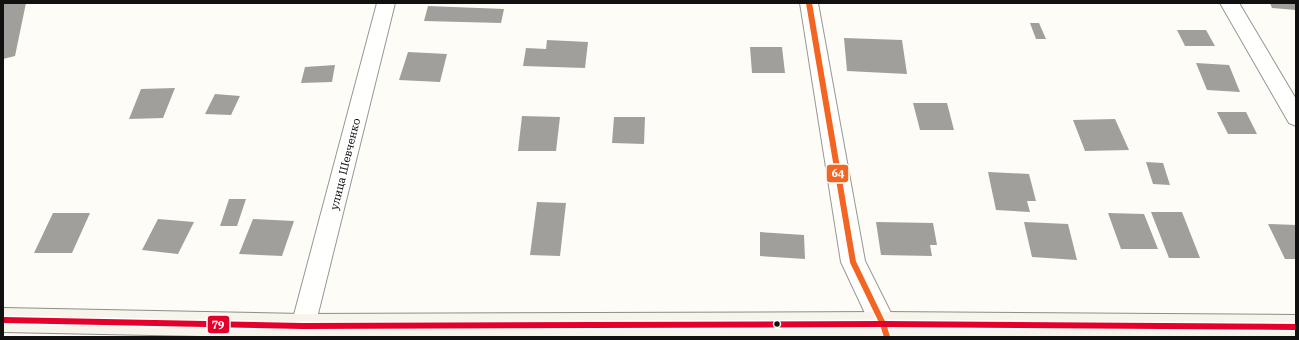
<svg xmlns="http://www.w3.org/2000/svg" width="1299" height="340" font-family="'Roboto Serif',serif">
	<style>
		.building { fill: #a19f9c }
		.lines { fill: none; stroke-linecap: round; stroke-linejoin: round }
		.street-casing { stroke: #979795; stroke-width: 2 }
		.secondary-casing { stroke: #8e8d8b; stroke-width: 2 }
		.street { fill: #fffffe; fill-rule: evenodd }
		.secondary { fill: #f6f4eb; fill-rule: evenodd }
		.bus-1-casing { stroke: #fff; stroke-width: 9 }
		.bus-2-casing { stroke: #fff; stroke-width: 9 }
		.bus-1 { stroke: #f26522; stroke-width: 6 }
		.bus-2 { stroke: #e4002b; stroke-width: 6 }
		.bus-dot { fill: #111; stroke: #fff; stroke-width: 1.5 }
		.labels { text-anchor: middle; stroke-width: 4; stroke-linejoin: round; paint-order: stroke }
		.street-label { font-size: 11px; fill: #111; stroke: #fff }
		.line-badge { stroke: #fff; stroke-width: 1.5 }
		.badge-label { font-size: 11px; text-anchor: middle; font-weight: bold; fill: #fff }
	</style>
	<rect width="100%" height="100%" fill="#fdfcf7"/>
	<path class="building" d="M3,3h23l-11,53 -12,3z
		M1270,3h26v7l-24,-2z
		M428,6l76,3 -3,14 -77,-2z
		M1030,23h9l7,16h-10z
		M1177,30h29l9,16h-30z
		M844,38l58,2 5,34 -60,-3z
		M547,40l41,2 -3,26 -62,-2 3,-18 20,1z
		M750,47h32l3,26h-33z
		M408,52l39,2 -7,28 -41,-2z
		M1196,63l33,2 11,27 -33,-2z
		M335,65l-3,17 -31,1 4,-16z
		M175,88l-12,30 -34,1 12,-30z
		M215,94l25,2 -9,19 -26,-1z
		M913,103h34l7,27h-34z
		M1217,112h29l11,22h-29z
		M522,116l38,1 -4,34h-38z
		M614,117h31l-1,27 -32,-1z
		M1115,119l14,31 -44,1 -12,-31z
		M1146,162l17,1 7,22 -17,-1z
		M988,172l41,2 7,27h-9l3,11 -34,-2z
		M229,199h17l-9,27h-17z
		M537,202l29,1 -6,53 -30,-1z
		M1151,212h31l18,46h-31z
		M53,213h37l-18,40h-38z
		M1108,213l36,1 14,35h-37z
		M158,219l36,3 -16,32 -36,-4z
		M253,219l41,2 -12,35 -43,-2z
		M876,222l57,1 4,22h-7l2,11 -51,-1z
		M1024,222l44,2 9,36 -45,-3z
		M1268,224l28,1v34h-11z
		M760,232l44,3 1,24 -45,-3z"/>
	<g class="lines">
		<defs>
			<path id="street" d="M377,3h18l-80,323 -3,9 -6,2 -12,-2 -3,-9z
				M800,3h18l47,258 27,54 8,22h-26l-3,-11 -30,-64z
				M1220,3h19l57,96v27l-7,-3z"/>
			<path id="secondary" d="M3,308l300,6 580,-2 413,3v22h-1046l-247,-5z"/>
		</defs>
		<use href="#street" class="street-casing"/>
		<use href="#secondary" class="secondary-casing"/>
		<use href="#street" class="street"/>
		<use href="#secondary" class="secondary"/>
		<defs>
			<path id="bus-1" d="M809,3l44,259 30,62 4,13"/>
			<path id="bus-2" d="M3,320l300,6 580,-2 413,3"/>
		</defs>
		<use href="#bus-1" class="bus-1-casing"/>
		<use href="#bus-2" class="bus-2-casing"/>
		<use href="#bus-1" class="bus-1"/>
		<use href="#bus-2" class="bus-2"/>
	</g>
	<circle class="bus-dot" cx="777" cy="324" r="3.5"/>
	<g class="labels">
		<g class="street-label">
			<text transform="translate(345 164) rotate(-76)" y="4">улица Шевченко</text>
		</g>
	</g>
	<g class="line-badge">
		<rect x="826" y="164" width="23" height="19" rx="4" fill="#f26522"/>
		<rect x="207" y="315" width="23" height="19" rx="4" fill="#e4002b"/>
	</g>
	<g class="badge-label">
		<text x="838" y="177">64</text>
		<text x="218" y="328">79</text>
	</g>
	<rect width="1299" height="340" fill="none" stroke="#111111" stroke-width="8"/>
</svg>
